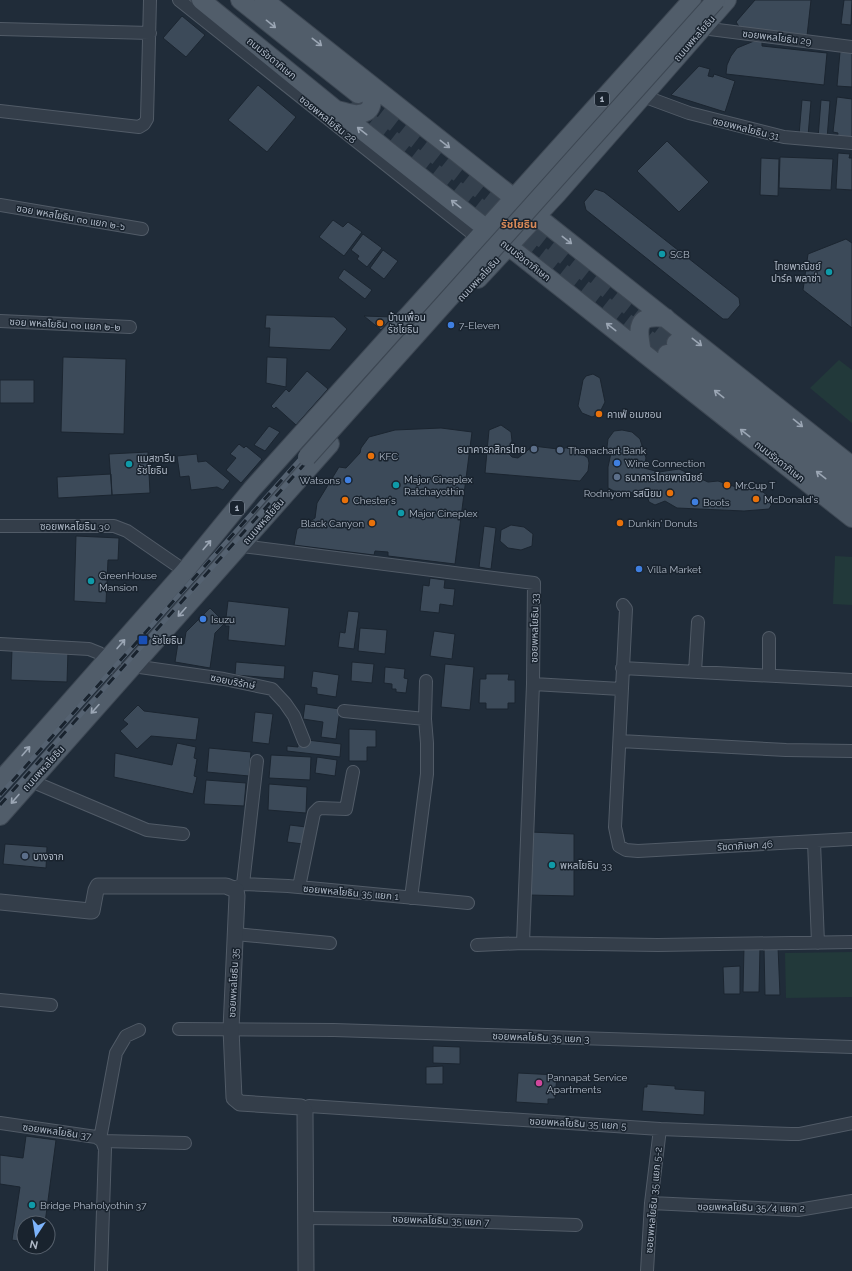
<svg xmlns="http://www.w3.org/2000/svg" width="852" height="1271" font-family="Raleway,'Noto Sans Thai',sans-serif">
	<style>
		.green { fill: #22393a }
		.building { fill: #3c4a59; stroke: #1b2530 }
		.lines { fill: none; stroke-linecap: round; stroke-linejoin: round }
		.primary-tunnel { stroke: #35414e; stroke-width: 18; stroke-dasharray: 18 9; stroke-linecap: butt }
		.minor-casing { stroke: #515b67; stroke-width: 14 }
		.tertiary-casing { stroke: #515b67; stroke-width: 17 }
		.primary-casing { stroke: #3d4753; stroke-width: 20 }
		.minor { stroke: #343e4a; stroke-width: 12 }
		.tertiary { stroke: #343e4a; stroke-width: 15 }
		.primary { stroke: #515d6a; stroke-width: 18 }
		.rail-casing { stroke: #556271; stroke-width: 4.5 }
		.rail { stroke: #19232e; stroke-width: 3; stroke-dasharray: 9; stroke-linecap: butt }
		.primary-bridge-casing { stroke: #3d4753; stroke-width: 20; stroke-linecap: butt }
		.primary-bridge { stroke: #515d6a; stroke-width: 18 }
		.oneway { stroke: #9ba6b4 }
		.culture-dot { fill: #0f9aa8; stroke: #19232e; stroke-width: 1.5 }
		.food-dot { fill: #e8710a; stroke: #19232e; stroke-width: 1.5 }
		.shop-dot { fill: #3f7fe0; stroke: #19232e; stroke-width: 1.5 }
		.service-dot { fill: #5c6f8a; stroke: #19232e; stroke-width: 1.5 }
		.transit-dot { fill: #1a4fb4; stroke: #19232e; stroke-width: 1.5 }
		.hotel-dot { fill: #d1479c; stroke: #19232e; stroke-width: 1.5 }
		.labels { text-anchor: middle; stroke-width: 3; stroke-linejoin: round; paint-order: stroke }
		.shield { fill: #19232e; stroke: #818b98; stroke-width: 1 }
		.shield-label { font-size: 9px; font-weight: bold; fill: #aeb8c6 }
		.street-label { font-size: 10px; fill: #aeb8c6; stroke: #19232e }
		.poi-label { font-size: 10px; fill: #aeb8c6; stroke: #19232e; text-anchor: start }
		.neighbourhood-label { font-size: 11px; font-weight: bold; fill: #d78958; stroke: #19232e }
	</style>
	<rect width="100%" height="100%" fill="#202c39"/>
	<path class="green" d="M839,360l13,10v53l-42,-35z
		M835,556l17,1v48l-19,-1z
		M852,952v45l-66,1 -1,-45z"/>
	<path class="building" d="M755,0h56l-4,36 -67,-8 -4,-6z
		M844,0h8l-1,25 -10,-1z
		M182,16l23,19 -19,22 -23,-19z
		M754,41h8v5l65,7 -3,32 -98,-11 1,-9 4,-9 6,-8z
		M844,49l8,1v37l-15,-1 3,-34h4z
		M699,66l11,3 -2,7 5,1 1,-3 21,7 -10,31 -54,-17z
		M258,85l38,32 -29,35 -39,-32z
		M837,97l15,2v42l-15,-2 1,-6 -5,-1z
		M802,100l9,1 -3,35 -9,-1z
		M821,100l9,1 -3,38 -9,-1z
		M667,141l42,41 -30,30 -42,-41z
		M838,153l12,1 -1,4h3v32l-16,-1z
		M780,157l53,2 -2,31 -52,-2z
		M761,158l18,1 -1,37 -18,-1z
		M595,189l9,3 135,106 1,7 -12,14h-5l-137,-109 -2,-8z
		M333,220l10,7 5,-5 14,10 -18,24 -25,-19z
		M363,234l19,14 -15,19 -10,-8 2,-3 -8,-6z
		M846,239l6,4v85l-49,-38 5,-36z
		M383,250l15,11 -14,18 -14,-11z
		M344,269l28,21 -7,9 -27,-21z
		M266,315l68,2 13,12 -17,21 -61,-3 1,-19h-5z
		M364,316l28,1 -11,13z
		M63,357l63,2 -2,75 -63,-2z
		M267,357l20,1 -1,29 -20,-4z
		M307,371l21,18 -32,36 -20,-18 -2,2 -3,-3 15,-17 3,3z
		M593,374l7,4 5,24 -6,12 -7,3 -10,-4 -4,-7 5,-26 3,-4z
		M0,380h34v23h-34z
		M501,425l10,7 1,9 -5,11 5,5 6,1 15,-12 25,3 14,-2 16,11 1,5 -1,8 -8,10 -95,-8 4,-43z
		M269,426l11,6 -15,19 -11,-6z
		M441,428l31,4 -17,132 -67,-8v-4l-13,-1 -1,4 -80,-10 3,-16 18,-11 2,-15 22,-36 7,1 14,-15 1,-5 8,-11 26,-7z
		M622,430l10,2 8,7 6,19 -2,10 15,4 20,-3 29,13 10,-1 21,7 20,1 8,6 5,9 -3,5 -25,2 -67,-3 -12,-7 -10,4 -6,-3 -3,-9 -30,-1 -8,-4v-21l3,-14 -4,-6 1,-8 6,-8z
		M239,444l5,4 2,-2 16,13 -21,24 -15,-13 10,-12 -6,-4z
		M148,452l2,41 -38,2 -3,-41z
		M197,454l1,8 8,-1 24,20 -7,9 -6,-3 -26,3 -2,-14 -9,1 -3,-21z
		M111,474l1,21 -54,3 -1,-21z
		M511,525l13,2 9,7 -1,12 -11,4 -13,-2 -8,-7 1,-11z
		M484,526l12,2 -5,41 -12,-2z
		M76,536l43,2 -1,22h-10l-2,43 -32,-2z
		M430,578l15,2 -1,8 11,1 -2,17 -13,-2 -1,9 -19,-2 3,-26 6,1z
		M228,601l61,7 -4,38 -57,-6 1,-14h-4z
		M210,608l15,15 -10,10 -5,35 -35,-6 3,-19 6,1 2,-12z
		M348,611l11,1 -5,37 -16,-2 2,-15 5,1z
		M360,628l27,2 -2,24 -27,-3z
		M434,631l21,3 -3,25 -22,-3z
		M12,649l56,2 -1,31 -56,-2z
		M236,662l49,4 -1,13 -49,-4z
		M352,662l22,2 -2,19 -21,-2z
		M445,664l29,3 -4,43 -29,-3z
		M385,667l20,2 -1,9 4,1 -2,14 -10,-1v-3h-4v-5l-8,-1z
		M313,671l26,4 -3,22 -19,-3v-6l-6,-1z
		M486,674h23l-1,6h7v23h-7v6h-22v-6h-7l1,-24h6z
		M305,704l35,5 -4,30 -15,-2 2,-15 -20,-3z
		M138,705l6,6 55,7 -3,22 -45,-4 -14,13 -17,-18 8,-7 -5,-4z
		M255,712l18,2 -4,30 -17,-2z
		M349,729l27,1v17h-9v14h-18z
		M307,740l34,4 -1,13 -53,-6v-5l11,1v-4l9,1z
		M177,743l19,4 -2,11 3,1 -3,17 3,1 -4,17 -79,-17 1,-24 57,12z
		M209,748l42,4 -2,24 -42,-4z
		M271,755l40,2 -1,23 -41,-2z
		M317,757l20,3 -2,16 -20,-3z
		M206,780l40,3 -2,23 -40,-2z
		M269,784l38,3 -1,26 -38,-3z
		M290,825l16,2 -3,17 -16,-2z
		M531,832l43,2v62l-45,-1z
		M5,844l42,3 -1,21 -43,-4z
		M744,947h16l-1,45h-16z
		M764,947h14l2,48h-15z
		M740,966v28h-16l-1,-27z
		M433,1046l27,1v17l-27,-1z
		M443,1066v18h-17v-17z
		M518,1073l39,2 -2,24h-7v5l-32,-2z
		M647,1084l28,2v3l30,2 -1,24 -62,-4 2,-24h3z
		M26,1136l30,4 -11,83h-21v19l-12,-2 8,-53 -20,-3v-29l23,3z"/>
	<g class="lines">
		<path class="primary-tunnel" d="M360,96l316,247
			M349,106l318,248"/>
		<defs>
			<path id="minor" d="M179,0l299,238
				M702,28l150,19
				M0,29l150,4
				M643,96l46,17 95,24 68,6
				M0,111l139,16 5,-3 3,-5 3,-119
				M0,205l142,24
				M0,321l130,6
				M0,526h114l13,5 58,40
				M242,546l292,37 -1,101 -10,259
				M623,605l3,4 -11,218 4,19 7,4 12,1 214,-12
				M769,638v37
				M0,644l89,5 10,4 25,23
				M133,666l91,13 48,10 13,14 9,13 10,25
				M622,668l230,12
				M695,672l3,-50
				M533,684l88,5
				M344,711l81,8
				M620,741l166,9 66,1
				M31,781l116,49 36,4
				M814,842l4,101
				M243,884l14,-123
				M299,887l15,-74 5,-5 27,1 7,-37
				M234,888l9,-4 45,2 180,17
				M411,898l16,-124v-31l-2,-24 1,-38
				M235,934l95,9
				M477,945l46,-2 135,2 194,-3
				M0,1000l51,5
				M179,1029l155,1 518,17
				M304,1109l5,-3 351,23 131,5h8l53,-11
				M0,1123l96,14 6,4 3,8 -4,122
				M100,1139l16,-86 10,-17 13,-6
				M102,1141l83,2
				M651,1203l147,7 54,-9
				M305,1218l93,1 178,6
				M647,1271l4,-68 9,-74"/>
			<path id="tertiary" d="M0,902l90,9h2l4,-21 2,-4h128l10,4 1,6 -6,133 3,69 6,5 61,4 4,4 1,160"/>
			<path id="primary" d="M201,0l134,109 517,409
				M240,0l118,94
				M264,0l588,466
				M337,110c6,1 15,5 22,4 20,-2 12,-24 6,-34
				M478,279l80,-86 169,-193
				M676,343l176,139
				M642,352c-5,-25 -6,-38 24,-34
				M667,354l185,145
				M0,781l185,-210 67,-82 440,-489
				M0,816l330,-372"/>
		</defs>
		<use href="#minor" class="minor-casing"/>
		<use href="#tertiary" class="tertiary-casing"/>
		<use href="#primary" class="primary-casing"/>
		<use href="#minor" class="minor"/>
		<use href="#tertiary" class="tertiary"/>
		<use href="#primary" class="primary"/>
		<defs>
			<path id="rail" d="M0,795l711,-795
				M0,805l719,-805"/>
		</defs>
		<use href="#rail" class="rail-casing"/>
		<use href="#rail" class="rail"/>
		<defs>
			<path id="primary-bridge" d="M307,457l409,-457"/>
		</defs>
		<use href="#primary-bridge" class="primary-bridge-casing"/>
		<use href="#primary-bridge" class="primary-bridge"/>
	</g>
	<defs><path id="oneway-shaft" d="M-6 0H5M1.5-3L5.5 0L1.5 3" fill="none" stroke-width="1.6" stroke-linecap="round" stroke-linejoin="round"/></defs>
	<g class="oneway">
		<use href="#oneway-shaft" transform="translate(271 24) rotate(39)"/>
		<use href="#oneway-shaft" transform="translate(317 42) rotate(38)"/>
		<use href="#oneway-shaft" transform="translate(362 131) rotate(-142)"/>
		<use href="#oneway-shaft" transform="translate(445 144) rotate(38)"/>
		<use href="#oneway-shaft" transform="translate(456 204) rotate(-142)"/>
		<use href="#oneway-shaft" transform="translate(567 240) rotate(38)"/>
		<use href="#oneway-shaft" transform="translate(611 327) rotate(-142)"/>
		<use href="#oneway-shaft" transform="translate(697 342) rotate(38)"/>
		<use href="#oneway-shaft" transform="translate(719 394) rotate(-142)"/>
		<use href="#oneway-shaft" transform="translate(798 423) rotate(39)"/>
		<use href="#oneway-shaft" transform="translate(745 433) rotate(-142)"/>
		<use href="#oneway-shaft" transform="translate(821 475) rotate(-142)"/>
		<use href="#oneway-shaft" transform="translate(207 545) rotate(-50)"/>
		<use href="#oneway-shaft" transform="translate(182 612) rotate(132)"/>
		<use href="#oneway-shaft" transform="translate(121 644) rotate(-49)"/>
		<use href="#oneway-shaft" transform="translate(95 709) rotate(132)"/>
		<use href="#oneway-shaft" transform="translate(26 751) rotate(-49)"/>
		<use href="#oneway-shaft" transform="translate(15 799) rotate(131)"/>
	</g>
	<g class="culture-dot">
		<circle cx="662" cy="254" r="4"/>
		<circle cx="829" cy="272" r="4"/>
		<circle cx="129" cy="464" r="4"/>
		<circle cx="396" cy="485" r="4"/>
		<circle cx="401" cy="513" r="4"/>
		<circle cx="91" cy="581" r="4"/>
		<circle cx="552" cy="865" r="4"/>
		<circle cx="32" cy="1205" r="4"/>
	</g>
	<g class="food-dot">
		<circle cx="380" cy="323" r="4"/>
		<circle cx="599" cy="414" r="4"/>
		<circle cx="371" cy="456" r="4"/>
		<circle cx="727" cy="485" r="4"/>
		<circle cx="670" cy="493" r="4"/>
		<circle cx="756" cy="499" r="4"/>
		<circle cx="345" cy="500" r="4"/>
		<circle cx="372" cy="523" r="4"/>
		<circle cx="620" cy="523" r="4"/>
	</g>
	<g class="shop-dot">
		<circle cx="451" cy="325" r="4"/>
		<circle cx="617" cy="463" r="4"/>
		<circle cx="348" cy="480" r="4"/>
		<circle cx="695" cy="502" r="4"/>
		<circle cx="639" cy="569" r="4"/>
		<circle cx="203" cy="619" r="4"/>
	</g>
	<g class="service-dot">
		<circle cx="534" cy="449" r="4"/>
		<circle cx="560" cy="450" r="4"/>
		<circle cx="617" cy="477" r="4"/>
		<circle cx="25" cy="856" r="4"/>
	</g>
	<rect class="transit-dot" x="138" y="635" width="10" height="10" rx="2"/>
	<circle class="hotel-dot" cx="539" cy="1083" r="4"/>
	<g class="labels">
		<g class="shield">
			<rect x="595" y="92" width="14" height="14" rx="3"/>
			<rect x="230" y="501" width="14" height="14" rx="3"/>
		</g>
		<g class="shield-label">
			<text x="602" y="102">1</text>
			<text x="237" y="511">1</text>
		</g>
		<g class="street-label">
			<text transform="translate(777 37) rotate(7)" y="4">ซอยพหลโยธิน 29</text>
			<text transform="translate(694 38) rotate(-49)" y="4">ถนนพหลโยธิน</text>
			<text transform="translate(272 58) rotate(39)" y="4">ถนนรัชดาภิเษก</text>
			<text transform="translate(328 119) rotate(39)" y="4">ซอยพหลโยธิน 28</text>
			<text transform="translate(746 128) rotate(14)" y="4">ซอยพหลโยธิน 31</text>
			<text transform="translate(71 217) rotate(10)" y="4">ซอย พหลโยธิน ๓๐ แยก ๒-๖</text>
			<text transform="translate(526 260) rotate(38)" y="4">ถนนรัชดาภิเษก</text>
			<text transform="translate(478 279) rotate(-47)" y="4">ถนนพหลโยธิน</text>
			<text transform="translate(65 324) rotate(3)" y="4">ซอย พหลโยธิน ๓๐ แยก ๒-๒</text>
			<text transform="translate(780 461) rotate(38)" y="4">ถนนรัชดาภิเษก</text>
			<text transform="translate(263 521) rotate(-49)" y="4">ถนนพหลโยธิน</text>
			<text x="75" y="530">ซอยพหลโยธิน 30</text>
			<text transform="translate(534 628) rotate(-89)" y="4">ซอยพหลโยธิน 33</text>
			<text transform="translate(233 681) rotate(11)" y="4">ซอยบริรักษ์</text>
			<text transform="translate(43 768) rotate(-48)" y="4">ถนนพหลโยธิน</text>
			<text transform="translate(745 845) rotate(-3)" y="4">รัชดาภิเษก 46</text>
			<text transform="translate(351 892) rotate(5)" y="4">ซอยพหลโยธิน 35 แยก 1</text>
			<text transform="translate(233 983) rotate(-87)" y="4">ซอยพหลโยธิน 35</text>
			<text transform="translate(541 1037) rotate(2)" y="4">ซอยพหลโยธิน 35 แยก 3</text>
			<text transform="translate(578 1123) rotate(3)" y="4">ซอยพหลโยธิน 35 แยก 5</text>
			<text transform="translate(57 1131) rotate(8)" y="4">ซอยพหลโยธิน 37</text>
			<text transform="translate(653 1200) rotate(-85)" y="4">ซอยพหลโยธิน 35 แยก 5-2</text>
			<text transform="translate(751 1207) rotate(1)" y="4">ซอยพหลโยธิน 35/4 แยก 2</text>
			<text transform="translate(441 1220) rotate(2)" y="4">ซอยพหลโยธิน 35 แยก 7</text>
		</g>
		<g class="poi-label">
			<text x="670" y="258">SCB</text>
			<text x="821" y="270" text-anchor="end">ไทยพาณิชย์<tspan x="821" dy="12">ปาร์ค พลาซ่า</tspan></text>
			<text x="388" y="321">บ้านเพื่อน<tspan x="388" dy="12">รัชโยธิน</tspan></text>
			<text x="459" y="329">7-Eleven</text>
			<text x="607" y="418">คาเฟ่ อเมซอน</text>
			<text x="526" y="453" text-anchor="end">ธนาคารกสิกรไทย</text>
			<text x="568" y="454">Thanachart Bank</text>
			<text x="379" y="460">KFC</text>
			<text x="137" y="462">แมสซารีน<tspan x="137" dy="12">รัชโยธิน</tspan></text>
			<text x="625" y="467">Wine Connection</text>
			<text x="625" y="481">ธนาคารไทยพาณิชย์</text>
			<text x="404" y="483">Major Cineplex<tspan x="404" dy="12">Ratchayothin</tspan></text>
			<text x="340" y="484" text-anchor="end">Watsons</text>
			<text x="735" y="489">Mr.Cup T</text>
			<text x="662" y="497" text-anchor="end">Rodniyom รสนิยม</text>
			<text x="764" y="503">McDonald's</text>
			<text x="353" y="504">Chester's</text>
			<text x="703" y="506">Boots</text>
			<text x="409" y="517">Major Cineplex</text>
			<text x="364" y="527" text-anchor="end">Black Canyon</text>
			<text x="628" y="527">Dunkin' Donuts</text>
			<text x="647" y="573">Villa Market</text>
			<text x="99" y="579">GreenHouse<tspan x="99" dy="12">Mansion</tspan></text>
			<text x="211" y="623">Isuzu</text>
			<text x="152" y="644">รัชโยธิน</text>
			<text x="33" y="860">บางจาก</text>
			<text x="560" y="869">พหลโยธิน 33</text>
			<text x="547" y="1081">Pannapat Service<tspan x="547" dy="12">Apartments</tspan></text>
			<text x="40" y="1209">Bridge Phaholyothin 37</text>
		</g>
		<g class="neighbourhood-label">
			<text x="519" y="228">รัชโยธิน</text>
		</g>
	</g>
	<g transform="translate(36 1235) rotate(192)"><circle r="19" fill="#19232e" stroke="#555f6b"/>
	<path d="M0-3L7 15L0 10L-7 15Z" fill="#7db4fc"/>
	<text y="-6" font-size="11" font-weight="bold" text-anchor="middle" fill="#aeb8c6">N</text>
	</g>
</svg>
